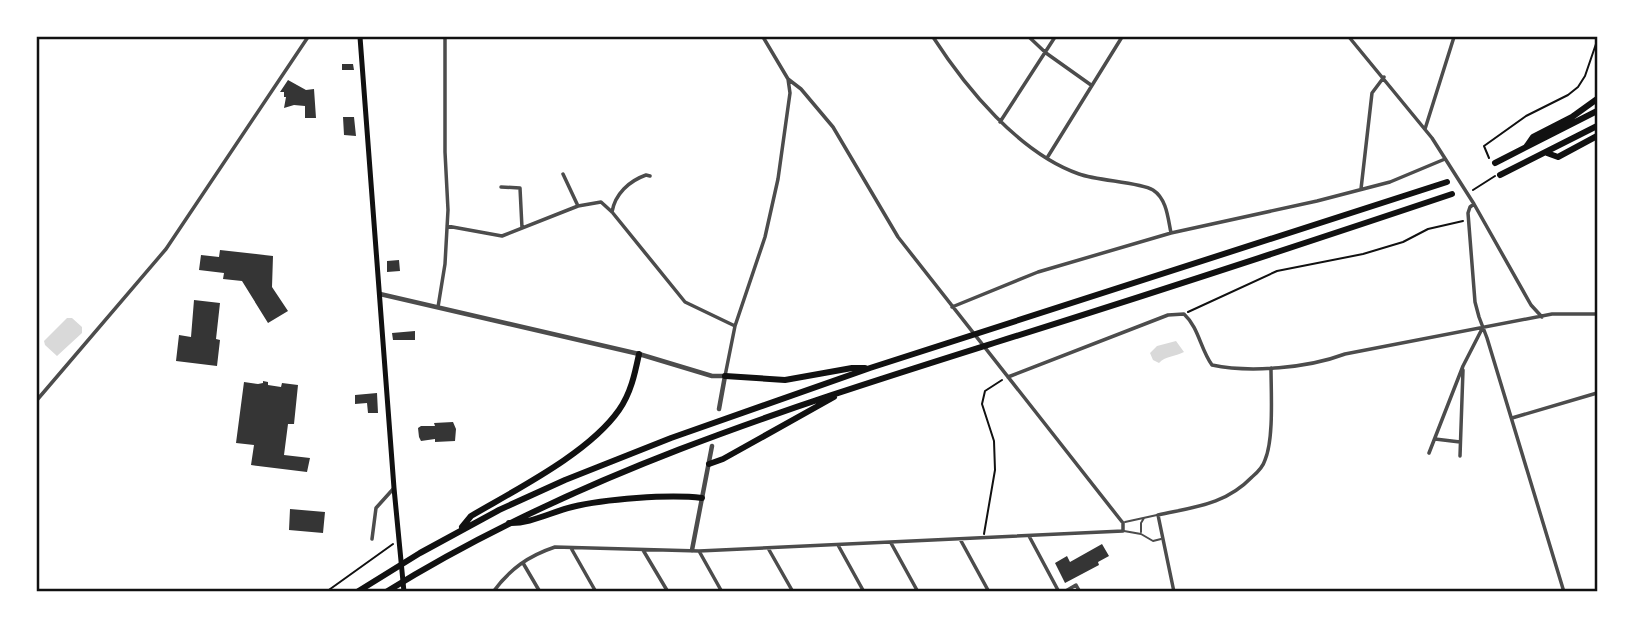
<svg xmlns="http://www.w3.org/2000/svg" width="1634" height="629" font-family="Poppins,sans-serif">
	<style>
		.water { fill: #d9d9d9 }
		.building { fill: #353535 }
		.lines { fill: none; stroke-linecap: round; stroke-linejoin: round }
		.path { stroke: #111; stroke-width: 2 }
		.service { stroke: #4c4c4c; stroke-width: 2 }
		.minor { stroke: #4c4c4c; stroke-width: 3.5 }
		.tertiary { stroke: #4c4c4c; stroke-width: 4.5 }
		.secondary { stroke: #111; stroke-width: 5 }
		.motorway { stroke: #111; stroke-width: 6 }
		.neatline { fill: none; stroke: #111; stroke-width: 2.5 }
	</style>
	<rect width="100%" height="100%" fill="#fff"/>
	<path class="water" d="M67,318h5l10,9v6l-25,23 -12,-11 -1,-4z
		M1176,341l8,11c-9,5 -19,4 -25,11l-6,-3 -3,-7 7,-7z"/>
	<path class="building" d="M342,64h11l1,6h-12z
		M288,80l18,10 8,-1 2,29h-11v-12l-11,-1 -10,3 2,-11h-2v-5h-4z
		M343,117h11l2,19 -12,-1z
		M220,250l53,6 -1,31 16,24 -20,12 -26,-42 -19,-2 1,-6 -25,-3 2,-15 18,2z
		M399,260l1,11 -13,1v-11z
		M194,300l26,3 -4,36 4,1 -3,26 -41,-5 3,-26 12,2z
		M415,331v9h-22l-1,-7z
		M263,381l5,1v3l13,2 1,-4 16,2 -4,39h-6l-4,31 26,3 -3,14 -56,-7 3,-20 -18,-2 8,-61 14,2 5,-1z
		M377,393l1,20h-10l-1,-10 -12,1v-9z
		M453,422l3,7 -1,12 -20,1v-3l-14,2 -2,-4 -1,-9 3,-2h14l-1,-3z
		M290,509l35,3 -2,21 -34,-3z
		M1102,544l7,12 -11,6 1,3 -34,18 -10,-20 12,-7 3,6z"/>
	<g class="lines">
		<path class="path" d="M1489,158l-5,-12 42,-30 42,-21 10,-8 7,-11 12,-35
			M1473,190l22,-14
			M1188,312l89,-41 86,-17 40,-12 25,-13 35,-8
			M984,534l11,-64 -1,-29 -12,-37 3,-13 17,-11
			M326,592l67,-48"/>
		<path class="service" d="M1125,522l32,-7
			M1124,531l17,3 12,7 8,-2
			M1141,532v-9l3,-5"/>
		<path class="minor" d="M933,37c33,51 86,116 146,137 19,7 60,8 74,16 14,9 15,29 18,43
			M1029,37l17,16 45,32
			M1349,37l83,101 42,66 57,101 11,12
			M1000,122l55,-85
			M1425,129l29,-92
			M1047,158l75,-121
			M563,174l15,32
			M501,187l19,1 2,40
			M1361,189l11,-96 12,-16
			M1474,204l-4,3 -2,6 7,89 4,15 8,21 77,254
			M612,212c3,-18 17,-31 34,-37l4,1
			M447,226l55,10 76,-30 23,-4 11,10 73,90 50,24
			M438,307l7,-43 3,-54 -3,-58v-115
			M952,307l86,-35 133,-39 146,-32 73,-19 55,-23
			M725,376l10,-50 30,-89 13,-58 12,-86 -2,-14
			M1008,377l160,-62 16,-1c15,14 16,34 28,51 38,8 96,3 133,-11l207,-40h45
			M37,400l129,-151 142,-212
			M1512,418l85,-25
			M1435,439l25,3
			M1429,453l34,-87 20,-39
			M1460,456l3,-86
			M1029,536l30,56
			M372,539l4,-31 18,-20
			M960,539l29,53
			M891,543l27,49
			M838,545l26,47
			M571,548l25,44
			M768,548l25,44
			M643,550l25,42
			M699,551l23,41
			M523,563l17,29
			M493,592c17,-23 35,-36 62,-45l144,4 424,-20v-8l-4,-5 -221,-281 -65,-110 -32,-38 -13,-10 -25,-42
			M1064,592l12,-7 4,7
			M1174,592l-16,-77c36,-8 67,-10 94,-38 6,-5 11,-10 13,-17 9,-21 6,-68 6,-92"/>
		<path class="tertiary" d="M380,294l259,60 73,22h13l-6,33
			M692,550l20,-104"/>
		<path class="secondary" d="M360,37l34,451 10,104"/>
		<path class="motorway" d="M1526,147l7,-10 39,-20 25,-18
			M1547,153l11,4 39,-21
			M1495,163l102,-52
			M1500,175l97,-49
			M725,376l60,4 67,-12h13
			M709,464l14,-5 111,-62
			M509,523c21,1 42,-11 63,-16 32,-8 97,-13 130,-9
			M462,527l9,-11c46,-27 118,-63 148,-106 12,-17 16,-37 20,-56
			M357,592l63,-39 79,-43 66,-30 106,-42 199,-70 577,-186
			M386,592c188,-117 399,-183 608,-249 153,-48 306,-98 458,-149"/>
	</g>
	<rect width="1634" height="629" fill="none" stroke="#ffffff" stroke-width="77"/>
	<rect x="38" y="38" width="1558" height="552" class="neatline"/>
</svg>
